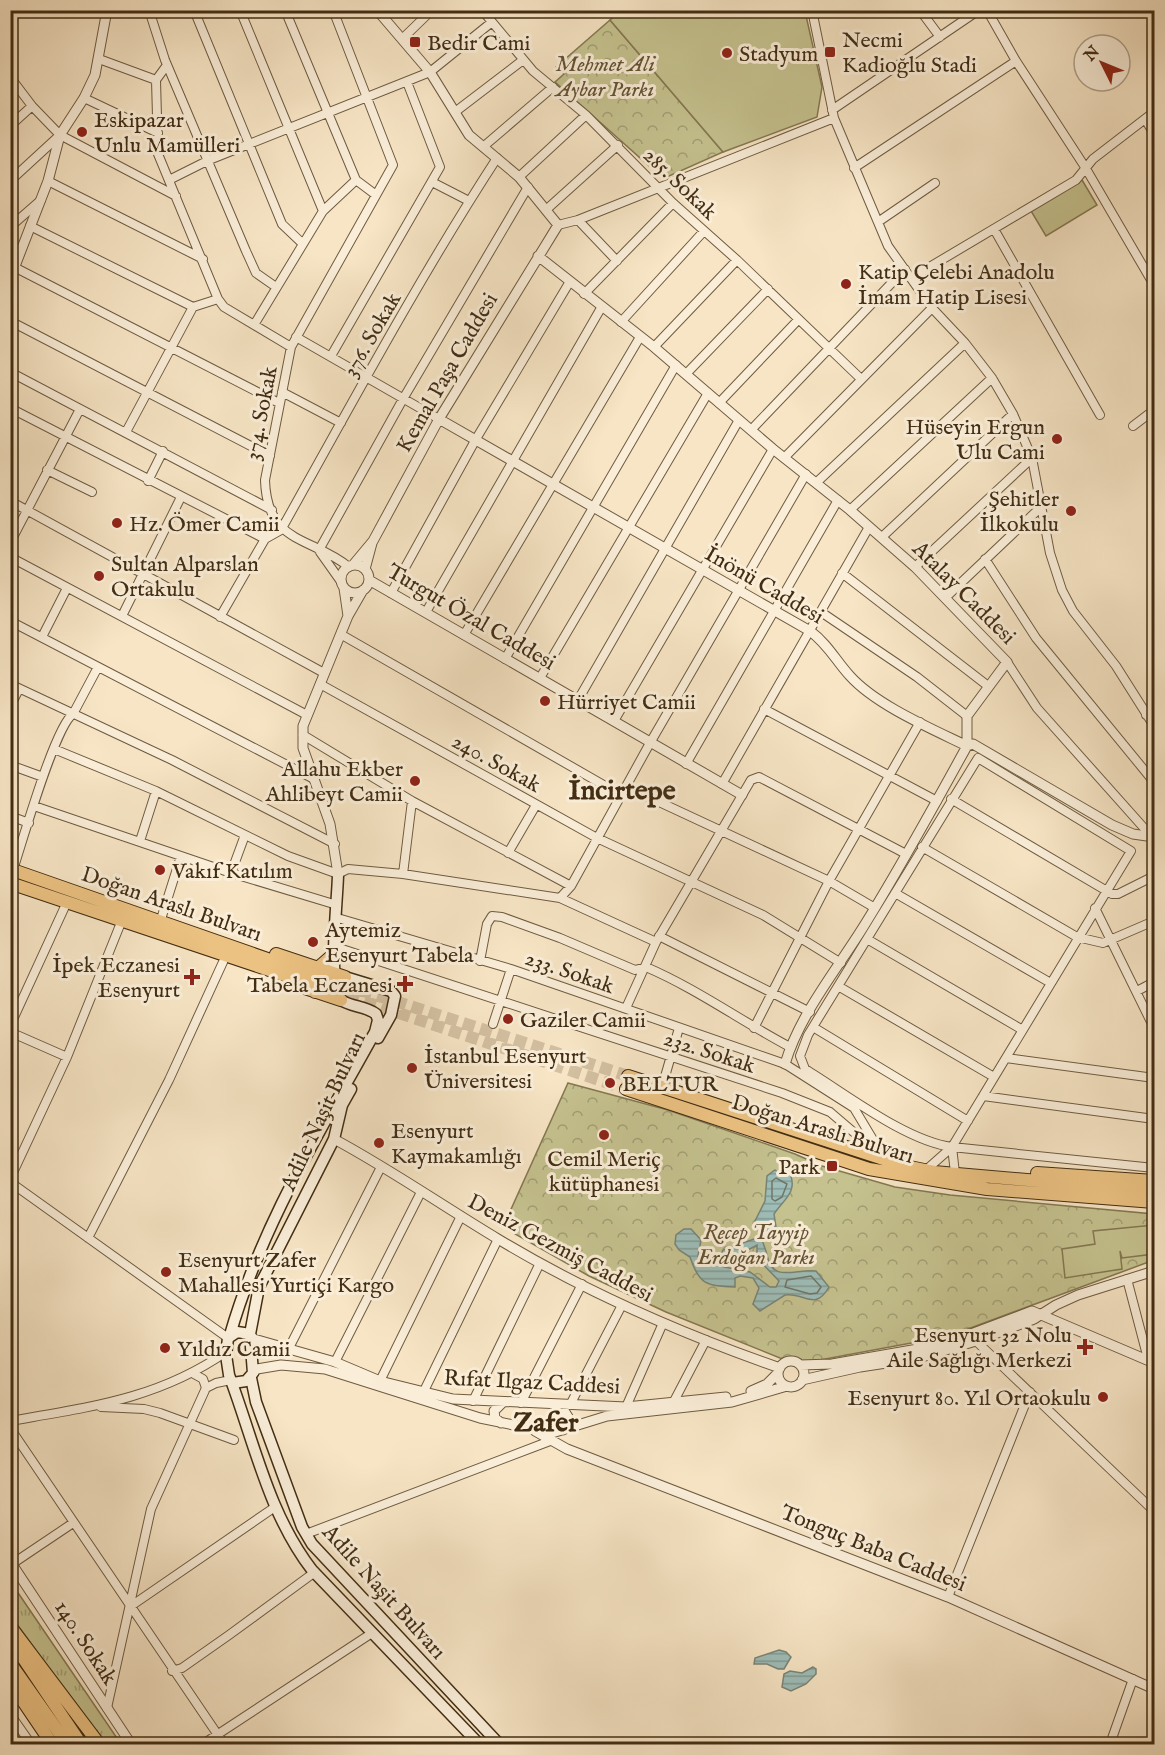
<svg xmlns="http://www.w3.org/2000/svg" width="1165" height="1755" font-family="'IM FELL English',serif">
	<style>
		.grass { fill: url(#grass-tufts); stroke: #847851; stroke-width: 1.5 }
		.park { fill: url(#park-crowns); stroke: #847851; stroke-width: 1.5 }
		.pitch { fill: #c5c28f; stroke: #847851; stroke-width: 1.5 }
		.water { fill: url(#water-rules); stroke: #798477; stroke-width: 1.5; fill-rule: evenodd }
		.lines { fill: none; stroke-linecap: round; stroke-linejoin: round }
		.shore { stroke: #707666; stroke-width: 1.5 }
		.primary-tunnel { stroke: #d3c0a1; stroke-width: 12; stroke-dasharray: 12 6; stroke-linecap: butt }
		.minor-casing { stroke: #6f5b40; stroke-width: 10 }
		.tertiary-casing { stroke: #6f5b40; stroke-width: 11 }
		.secondary-casing { stroke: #422d13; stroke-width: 13 }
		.primary-casing { stroke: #422d13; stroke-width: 14 }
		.trunk-casing { stroke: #422d13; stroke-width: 14 }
		.minor { stroke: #faeed9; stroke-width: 8 }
		.tertiary { stroke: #faeed9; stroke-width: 9 }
		.secondary { stroke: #faeed9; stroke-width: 10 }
		.primary { stroke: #ecc282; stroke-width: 12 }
		.trunk { stroke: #ecc282; stroke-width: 12 }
		.poi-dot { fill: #8f2418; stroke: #faeed9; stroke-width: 2 }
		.labels { text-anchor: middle; stroke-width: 6; stroke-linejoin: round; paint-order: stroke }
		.poi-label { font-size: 22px; fill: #422d13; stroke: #faeed9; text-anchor: start }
		.park-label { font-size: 22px; font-style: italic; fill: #635232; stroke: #faeed9 }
		.street-label { font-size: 22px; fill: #422d13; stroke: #faeed9 }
		.district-label { font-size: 28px; font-weight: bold; fill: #422d13; stroke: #faeed9 }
	</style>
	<defs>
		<pattern id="grass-tufts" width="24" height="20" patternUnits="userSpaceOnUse" patternTransform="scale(1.5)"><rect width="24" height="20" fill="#c5c28f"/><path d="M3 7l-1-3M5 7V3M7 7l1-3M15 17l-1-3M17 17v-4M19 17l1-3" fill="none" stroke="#a29e74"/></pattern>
		<pattern id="park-crowns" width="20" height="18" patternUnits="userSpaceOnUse" patternTransform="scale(1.5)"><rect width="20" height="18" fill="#c5c28f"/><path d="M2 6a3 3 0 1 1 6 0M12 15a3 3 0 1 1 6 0" fill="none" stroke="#a29e74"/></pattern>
		<pattern id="water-rules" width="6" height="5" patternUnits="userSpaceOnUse" patternTransform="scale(1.5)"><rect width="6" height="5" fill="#9ebeb9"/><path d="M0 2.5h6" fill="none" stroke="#829b95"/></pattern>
	</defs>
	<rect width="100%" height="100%" fill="#f7e5c5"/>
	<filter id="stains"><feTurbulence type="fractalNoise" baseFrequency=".00333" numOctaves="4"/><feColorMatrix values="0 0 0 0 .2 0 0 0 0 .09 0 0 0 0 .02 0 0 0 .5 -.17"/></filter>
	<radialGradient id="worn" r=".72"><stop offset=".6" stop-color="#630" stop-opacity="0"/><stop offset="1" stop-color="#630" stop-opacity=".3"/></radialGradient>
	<path class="grass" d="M10,1581l111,163h-17l-93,-128z"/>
	<path class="park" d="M610,20l113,132 -56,25 -10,-4 -102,-91 9,-8 -8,-7z
		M568,1083l100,27 127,44 27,12 73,21 55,8 204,19v46l-205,76 -140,26 -29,-4 -114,-46 -77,-36 -86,-49z"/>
	<path class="pitch" d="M621,11h184l17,76 -5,30 -94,35 -113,-132z
		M1082,180l15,25 -51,31 -15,-25z
		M1154,1225v29l-32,4 -2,-7 2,18 -57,9 -3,-29 33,-5 -2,-13z"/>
	<path class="water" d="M775,1170l7,5 8,-1c8,18 -7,26 -16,40l2,13 -12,5c-4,10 1,13 3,23 5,29 30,13 49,16l13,16c-14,25 -25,5 -44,8l-25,16 -7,-7 6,-16 -6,-10 -13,-2 -5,2v9c-28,-1 -36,-2 -45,-30l-11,-7 -4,-6 1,-9 8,-6h7l10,11 -3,16 7,7 11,1 7,-14 34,-12 2,-6 -4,-11 10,-20 2,-25zM757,1245v13l22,23 -3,6h-6l-20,-15 -26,-5 4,-13 11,1z
		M779,1650l7,2 5,5 -7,12h-6l-11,-5h-13l1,-6z
		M813,1667l3,2v5l-10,10 -15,7 -9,-4 2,-13 6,-3 12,2z"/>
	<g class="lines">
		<path class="shore" d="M776,1178l11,6 -5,13 -7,4 -3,-2v-18z
			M811,1276l10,11 -4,6 -7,1 -25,-7 2,-7z"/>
		<path class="primary-tunnel" d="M326,979l302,97
			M330,990l296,99"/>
		<defs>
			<path id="minor" d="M149,10l16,50 81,191 10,22 20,14
				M194,10l88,214 20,19
				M240,10l83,201
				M285,10l71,170 20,15
				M333,10l60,155 -102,182 -26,133c2,65 46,56 84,87
				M482,10l51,61 53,44 87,88 64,57 123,118
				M812,10l22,108 54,128 44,62 33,35 27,35 21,36 19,44 18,95 12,37 11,21 43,55 38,60
				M920,10l20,27
				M987,10l29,51 69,106 69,118
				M402,39l30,-29
				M99,59l57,21
				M167,65l-11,15 2,74 60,145 6,8 67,40
				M10,77l22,29 28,29 116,61
				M84,98l74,35
				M832,110l147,-100
				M455,112l68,-52
				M1145,119l9,15
				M10,126l22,-20
				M483,147l70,-60
				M854,168l162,-107
				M519,177l67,-62
				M169,180l40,-20 221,-88 62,-50
				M10,181l50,-46
				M48,181l155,78
				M432,182l37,19
				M547,209l71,-64
				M578,220l39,41
				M878,222l57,-39
				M558,225l20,-5 256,-102
				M30,226l163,81
				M10,227l31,-27
				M994,229l106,186
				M16,268l263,135
				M911,278l165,-98 17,-21 61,-47
				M584,294l89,-91
				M10,321l260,135
				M621,322l83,-91
				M254,325l69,-114 33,-31
				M296,337l143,82
				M654,347l83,-87
				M331,356l109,-189 -33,-85
				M10,372l262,138
				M686,374l82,-85
				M282,392l59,31
				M719,403l79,-83
				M10,408l255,131
				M10,422l6,-11
				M1133,426l21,-16
				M751,430l154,-161
				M126,432l67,-125 25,-8
				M784,458l148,-150
				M47,470l45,22
				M148,481l15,-30
				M817,482l148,-139
				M10,501l314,172
				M850,510l142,-132
				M882,537l131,-123
				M10,543l70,-134
				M319,550l84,-151 125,-212
				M320,552l22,31
				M10,557l297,158
				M985,559l51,79 118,144
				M915,567l117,-109
				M842,573l146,113
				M391,593l85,-154 93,-156
				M945,598l97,-92
				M426,612l175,-304
				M821,612l96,65 50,39
				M122,616l59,-119
				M220,617l45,-78 16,-9c70,-125 138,-252 216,-372
				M10,621l302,157
				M342,635l279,160
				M464,635l176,-298
				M42,637l25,-49
				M505,659l171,-294
				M1007,662l30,46 115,129
				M540,678l168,-285
				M10,684l162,76 163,84
				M320,684l277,154 166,77 78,48
				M578,700l161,-280
				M10,707l9,-18
				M764,709l173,92
				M1146,715l8,-5
				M614,721l159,-272
				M303,735l109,66 159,85
				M54,749l102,42 132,65 50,18 10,-5 55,5 157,24 96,44
				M686,764l152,-264
				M10,765l33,12
				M722,784l147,-257
				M627,787l202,94 46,27
				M951,799l161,95h6l36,-18
				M34,806l197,67 106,32
				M10,816l19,7
				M140,841l16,-50
				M922,847l155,90 26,6 51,-22
				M508,853l28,-48
				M13,870c9,-27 42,-144 60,-156l25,-47
				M231,873l14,-38
				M403,874l9,-73
				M895,893l154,89
				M560,898l11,-12 79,-143 156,-269
				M1095,908l59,120
				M162,916l19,-60
				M341,919l170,50 274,95 69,44 30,50
				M659,936l151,76
				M867,939l154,90
				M339,948l443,145 48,19 48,41
				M480,961l7,-37 5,-8 10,1 58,21 75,32 11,-3c51,22 95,54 144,80
				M838,986l156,91
				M1137,991l17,-9
				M626,1008l30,-66 95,-162 8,-3 147,77
				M493,1024l18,-55
				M10,1026l57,-124
				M813,1027l155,94
				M754,1028l75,-147 91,-159
				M10,1032l57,25
				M1006,1058l148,20
				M664,1080l15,-52
				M983,1096l171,23
				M952,1147l3,26
				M926,1170l26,-23 179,-296 -153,-93 -170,277 -8,21 5,13c41,25 101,72 147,78l202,21
				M10,1179l57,-122 55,-137
				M10,1182l218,156
				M88,1238l81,-158 54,-118
				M1127,1279l21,80
				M976,1341l178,170
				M289,1348l92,-181
				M335,1362l86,-170
				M194,1374l9,5 3,9
				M380,1381l81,-165
				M206,1388l10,-5 15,-3
				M423,1393l75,-154
				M473,1401l67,-138
				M521,1403l61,-119
				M673,1403l33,-63
				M570,1405l52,-100
				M101,1407l43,2 16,4 74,27
				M626,1407l37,-84
				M10,1421c80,-14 148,-22 216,-69
				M10,1428l214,316
				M306,1534l244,-93
				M12,1564l61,-41
				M948,1597l82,-205
				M131,1606l144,-99
				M172,1671l10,-3 47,-33 86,-63
				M107,1708l44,-199 55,-121
				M10,1714l21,30
				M203,1744l169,-111
				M1110,1744l23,-65"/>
			<path id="tertiary" d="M538,256l116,91 119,102 77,61 65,57 92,95 -40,54v30c-34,62 -68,124 -105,183 -27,43 -63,87 -77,135
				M10,279l38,-98 12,-46 24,-37 11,-23 12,-65
				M439,419l371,212c18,13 26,30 40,45 26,29 82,53 117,70l6,-2 139,81 21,9 21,3
				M353,565l20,-24 66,-122 119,-194 -39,-48 -50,-42 -39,-63 -53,-62
				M341 579a14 14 0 1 1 28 0a14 14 0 1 1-28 0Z
				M365,569l7,-26
				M369,580l373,215
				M344,588l4,28
				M338,874l-8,-50 -27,-76v-22l45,-110 15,-26
				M334,1139c56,30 109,67 164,100 88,53 184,95 282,129
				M251,1336l3,3 81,23 45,19 73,18 173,8 100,-10
				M778 1374a13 13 0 1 1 26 0a13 13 0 1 1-26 0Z
				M800,1365l32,-1 86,-15 53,-15 61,-23 122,52
				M253,1373l4,-4 24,-4 44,4 155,49 72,15 55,-17 125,-14 55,-16
				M802,1380l58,-13 59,-9 57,-17 58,-22 22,-14 22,-10 76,-24
				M751,1391l16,-7 11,-11
				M557,1406l6,3 5,8 -5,13
				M501,1423l-6,-5 -1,-7 8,-8
				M535,1431l32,18 381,148 206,92
				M10,1561l121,183"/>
			<path id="secondary" d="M345,977l46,14 4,5 -4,19 -13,23
				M250,1334l-13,-2 -9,6 -2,17 3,20c25,66 39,138 83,195l167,174
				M250,1334l9,-47 75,-148 8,-34 9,-16
				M230,1335c32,-111 90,-203 145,-303l3,-12 -2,-6c-10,-8 -25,-7 -35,-14 -14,-11 -3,-105 -3,-126
				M251,1378l5,24 46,125 10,17 187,200
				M233,1383l13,-2 7,-8 -3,-39"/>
			<path id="primary" d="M10,869l309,108
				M10,883l307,103
				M276,954l69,23
				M319,967l16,-14
				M305,988l36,12
				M315,992l8,-1 7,-7 -1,-9 -8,-6
				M628,1076l277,90 29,6 220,19
				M626,1089l243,80 118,20 167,13
				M1037,1173l117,8"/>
			<path id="trunk" d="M10,1626l89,118
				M15,1646l66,98
				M10,1663l57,81
				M10,1682l42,62"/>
		</defs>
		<use href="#minor" class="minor-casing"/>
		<use href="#tertiary" class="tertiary-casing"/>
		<use href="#secondary" class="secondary-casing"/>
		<use href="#primary" class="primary-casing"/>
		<use href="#trunk" class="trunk-casing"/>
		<use href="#minor" class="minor"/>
		<use href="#tertiary" class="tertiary"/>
		<use href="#secondary" class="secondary"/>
		<use href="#primary" class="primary"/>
		<use href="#trunk" class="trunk"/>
	</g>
	<g class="poi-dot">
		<rect x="409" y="36" width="12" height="12" rx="3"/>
		<rect x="824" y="46" width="12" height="12" rx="3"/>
		<circle cx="727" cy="53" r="6"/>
		<circle cx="82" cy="132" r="6"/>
		<circle cx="846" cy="284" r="6"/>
		<circle cx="1057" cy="439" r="6"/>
		<circle cx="1071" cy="511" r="6"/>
		<circle cx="117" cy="523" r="6"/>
		<circle cx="99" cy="576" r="6"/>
		<circle cx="545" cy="701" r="6"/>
		<circle cx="415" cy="781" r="6"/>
		<circle cx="160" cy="870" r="6"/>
		<circle cx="313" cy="942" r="6"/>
		<path d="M189 968h6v6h6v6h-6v6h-6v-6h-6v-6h6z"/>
		<path d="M402 975h6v6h6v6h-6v6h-6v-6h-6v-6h6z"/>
		<circle cx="508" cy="1019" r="6"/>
		<circle cx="412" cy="1068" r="6"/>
		<circle cx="610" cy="1083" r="6"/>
		<circle cx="604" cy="1135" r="6"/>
		<circle cx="379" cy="1143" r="6"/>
		<rect x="826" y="1160" width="12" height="12" rx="3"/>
		<circle cx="166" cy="1272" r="6"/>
		<path d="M1082 1338h6v6h6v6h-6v6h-6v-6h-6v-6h6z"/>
		<circle cx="165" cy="1348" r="6"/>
		<circle cx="1103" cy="1397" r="6"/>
	</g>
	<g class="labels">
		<g class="poi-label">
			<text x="842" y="47">Necmi<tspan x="842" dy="25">Kadioğlu Stadi</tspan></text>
			<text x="427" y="50">Bedir Cami</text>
			<text x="739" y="61">Stadyum</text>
			<text x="94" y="127">Eskipazar<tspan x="94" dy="25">Unlu Mamülleri</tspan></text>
			<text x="858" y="279">Katip Çelebi Anadolu<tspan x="858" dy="25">İmam Hatip Lisesi</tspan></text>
			<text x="1045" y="434" text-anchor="end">Hüseyin Ergun<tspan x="1045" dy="25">Ulu Cami</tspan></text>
			<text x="1059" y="506" text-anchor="end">Şehitler<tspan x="1059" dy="25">İlkokulu</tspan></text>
			<text x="129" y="531">Hz. Ömer Camii</text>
			<text x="111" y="571">Sultan Alparslan<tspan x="111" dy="25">Ortakulu</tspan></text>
			<text x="557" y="709">Hürriyet Camii</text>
			<text x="403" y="776" text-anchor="end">Allahu Ekber<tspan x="403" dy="25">Ahlibeyt Camii</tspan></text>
			<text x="172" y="878">Vakıf Katılım</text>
			<text x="325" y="937">Aytemiz<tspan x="325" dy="25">Esenyurt Tabela</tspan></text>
			<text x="180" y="972" text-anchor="end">İpek Eczanesi<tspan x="180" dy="25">Esenyurt</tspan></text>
			<text x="393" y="992" text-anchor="end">Tabela Eczanesi</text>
			<text x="520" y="1027">Gaziler Camii</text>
			<text x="424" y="1063">İstanbul Esenyurt<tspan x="424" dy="25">Üniversitesi</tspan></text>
			<text x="622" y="1091">BELTUR</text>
			<text x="391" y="1138">Esenyurt<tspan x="391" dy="25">Kaymakamlığı</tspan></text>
			<text x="604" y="1166" text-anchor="middle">Cemil Meriç<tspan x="604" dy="25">kütüphanesi</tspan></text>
			<text x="820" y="1174" text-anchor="end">Park</text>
			<text x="178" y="1267">Esenyurt Zafer<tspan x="178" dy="25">Mahallesi Yurtiçi Kargo</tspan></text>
			<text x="1072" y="1342" text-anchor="end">Esenyurt 32 Nolu<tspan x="1072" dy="25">Aile Sağlığı Merkezi</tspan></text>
			<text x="177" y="1356">Yıldız Camii</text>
			<text x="1091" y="1405" text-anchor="end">Esenyurt 80. Yıl Ortaokulu</text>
		</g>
		<g class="park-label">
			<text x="605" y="71">Mehmet Ali<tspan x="605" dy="25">Aybar Parkı</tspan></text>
			<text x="756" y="1239">Recep Tayyip<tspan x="756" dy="25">Erdoğan Parkı</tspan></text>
		</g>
		<g class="street-label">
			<text transform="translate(681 183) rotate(44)" y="8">285. Sokak</text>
			<text transform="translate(371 334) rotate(-60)" y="8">376. Sokak</text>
			<text transform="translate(446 372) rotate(-60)" y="8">Kemal Paşa Caddesi</text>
			<text transform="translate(260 413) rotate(-79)" y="8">374. Sokak</text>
			<text transform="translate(765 584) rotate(30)" y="8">İnönü Caddesi</text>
			<text transform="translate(965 592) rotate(45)" y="8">Atalay Caddesi</text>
			<text transform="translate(472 616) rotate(30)" y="8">Turgut Özal Caddesi</text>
			<text transform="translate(497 762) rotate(29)" y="8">240. Sokak</text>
			<text transform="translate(172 903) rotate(19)" y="8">Doğan Araslı Bulvarı</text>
			<text transform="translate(570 971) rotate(19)" y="8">233. Sokak</text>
			<text transform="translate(710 1051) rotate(18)" y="8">232. Sokak</text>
			<text transform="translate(322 1111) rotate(-65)" y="8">Adile Naşit Bulvarı</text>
			<text transform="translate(823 1128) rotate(17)" y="8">Doğan Araslı Bulvarı</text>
			<text transform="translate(561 1247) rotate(28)" y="8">Deniz Gezmiş Caddesi</text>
			<text transform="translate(532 1381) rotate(3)" y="8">Rıfat Ilgaz Caddesi</text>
			<text transform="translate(874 1547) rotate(22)" y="8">Tonguç Baba Caddesi</text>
			<text transform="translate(385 1591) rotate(48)" y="8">Adile Naşit Bulvarı</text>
			<text transform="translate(87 1642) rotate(57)" y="8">140. Sokak</text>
		</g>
		<g class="district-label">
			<text x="622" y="799">İncirtepe</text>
			<text x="546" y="1431">Zafer</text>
		</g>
	</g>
	<rect width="1165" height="1755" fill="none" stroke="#f7e5c5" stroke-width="36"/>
	<rect x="12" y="12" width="1141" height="1731" fill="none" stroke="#422d13" stroke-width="3"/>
	<rect x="18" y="18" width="1129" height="1719" fill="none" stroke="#422d13" stroke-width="1.5"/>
	<g transform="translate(1102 63) rotate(313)"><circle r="28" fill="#faeed9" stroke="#b0a18a" stroke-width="1.5"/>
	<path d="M0-4.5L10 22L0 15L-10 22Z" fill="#8f2418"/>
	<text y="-9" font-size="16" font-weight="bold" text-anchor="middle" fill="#422d13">N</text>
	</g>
	<rect width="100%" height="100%" filter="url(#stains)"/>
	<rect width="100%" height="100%" fill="url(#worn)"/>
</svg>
